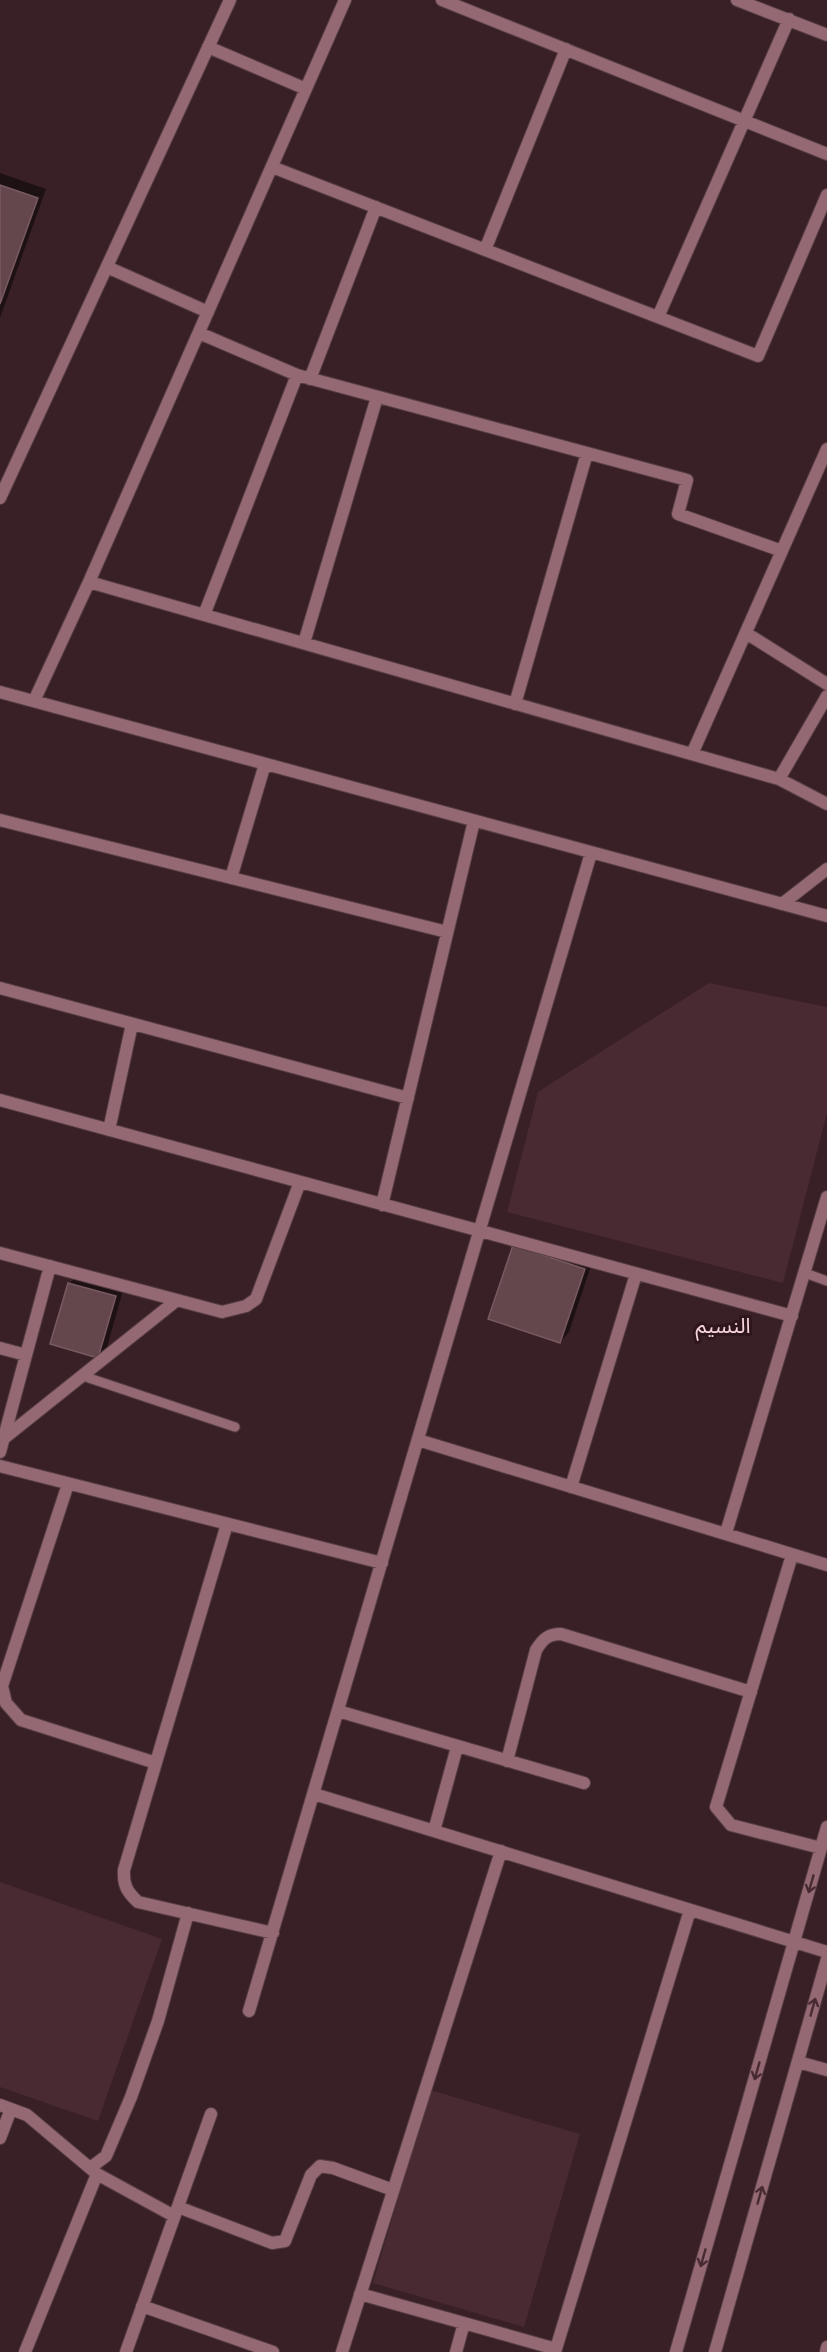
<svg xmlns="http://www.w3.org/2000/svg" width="827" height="2352" font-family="'Roboto Condensed','Noto Sans Arabic',sans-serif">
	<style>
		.built { fill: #4a2a32 }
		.shadow { fill: #0007 }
		.building { fill: #64474d; stroke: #785a61; stroke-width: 1.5 }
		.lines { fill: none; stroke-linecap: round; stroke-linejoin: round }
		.lane-casing { stroke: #563e43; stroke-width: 11 }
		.street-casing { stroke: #563e43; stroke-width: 14 }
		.lane { stroke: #956973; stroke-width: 9 }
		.street { stroke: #956973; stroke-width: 12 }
		.oneway { stroke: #482b32 }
		.labels { text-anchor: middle; stroke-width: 6; stroke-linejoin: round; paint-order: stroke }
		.neighbourhood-label { font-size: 21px; fill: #f9d6dd; stroke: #2e161c }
	</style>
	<rect width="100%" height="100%" fill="#392026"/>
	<path class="built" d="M709,983l118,24v106l-44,170 -276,-71 31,-120z
		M0,1882l162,57 -64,182 -98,-34z
		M430,2090l150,44 -56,193 -151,-44z"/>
	<path class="shadow" d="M0,173l46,16 -46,129z
		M523,1236l70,24 -24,72 -9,10 -46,-96z
		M78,1275l46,12 -17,60 -9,9 -29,-72z"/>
	<path class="building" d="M0,185l38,13 -38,106z
		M513,1245l72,24 -25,74 -72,-24z
		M68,1283l48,13 -18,62 -48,-14z"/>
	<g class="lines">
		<defs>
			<path id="lane" d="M805,1273l22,8
				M83,1376l152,51"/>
			<path id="street" d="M442,0l385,154
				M737,0l90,35
				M208,47l98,42
				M272,167l486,189 69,-161
				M485,250l81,-201
				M107,267l101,45
				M658,317l131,-298
				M199,333l98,42 390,105 -9,34 104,37
				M310,379l66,-172
				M0,498l230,-498
				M89,582l690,197 48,25
				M204,615l93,-240
				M746,633l81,51
				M304,643l73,-246
				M0,692l827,224
				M34,701l55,-119 256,-582
				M515,704l72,-251
				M692,754l135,-305
				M779,779l48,-83
				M0,820l447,112
				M231,878l34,-114
				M782,904l45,-35
				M0,988l408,110
				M0,1100l792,216
				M109,1130l23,-106
				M382,1205l92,-384
				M0,1253l222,59 24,-6 10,-7 44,-117
				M0,1348l26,7
				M3,1439l174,-139
				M418,1440l409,125
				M0,1452l50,-186
				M0,1466l382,97
				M68,1484l-66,202 4,17 15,17 135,43
				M571,1487l65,-213
				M227,1524l-103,346c-1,15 3,22 14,32l135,31
				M726,1533l101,-336
				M792,1555l-76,252 15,18 90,23
				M338,1711l246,72
				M507,1761l29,-111c7,-11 12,-16 25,-16l190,58
				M314,1794l513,158
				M434,1831l23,-84
				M249,2011l342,-1158
				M798,2062l29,8
				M0,2105l27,10 70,59 77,42
				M0,2138l11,-29
				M90,2168l16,-12 25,-59 27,-76 30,-108
				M178,2207l94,36 13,-2 26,-66 9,-9 13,2 60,22
				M360,2294l196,55
				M142,2306l131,46
				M25,2352l72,-178
				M126,2352l85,-238
				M342,2352l159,-501
				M456,2352l8,-29
				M555,2352l135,-442
				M676,2352l151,-525
				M715,2352l112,-393
				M826,2352l1,-5"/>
		</defs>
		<use href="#lane" class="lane-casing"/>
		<use href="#street" class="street-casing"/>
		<use href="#lane" class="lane"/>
		<use href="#street" class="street"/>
	</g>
	<defs><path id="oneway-shaft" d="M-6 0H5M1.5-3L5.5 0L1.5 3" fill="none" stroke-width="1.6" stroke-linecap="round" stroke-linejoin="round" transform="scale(1.5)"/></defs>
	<g class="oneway">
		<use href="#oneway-shaft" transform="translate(811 1884) rotate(106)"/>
		<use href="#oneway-shaft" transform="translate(813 2007) rotate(-74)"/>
		<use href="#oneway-shaft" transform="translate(757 2071) rotate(106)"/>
		<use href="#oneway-shaft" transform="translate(760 2195) rotate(-74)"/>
		<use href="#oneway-shaft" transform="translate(703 2258) rotate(106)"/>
	</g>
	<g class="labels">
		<g class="neighbourhood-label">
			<text x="723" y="1333">النسيم</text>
		</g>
	</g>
</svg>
